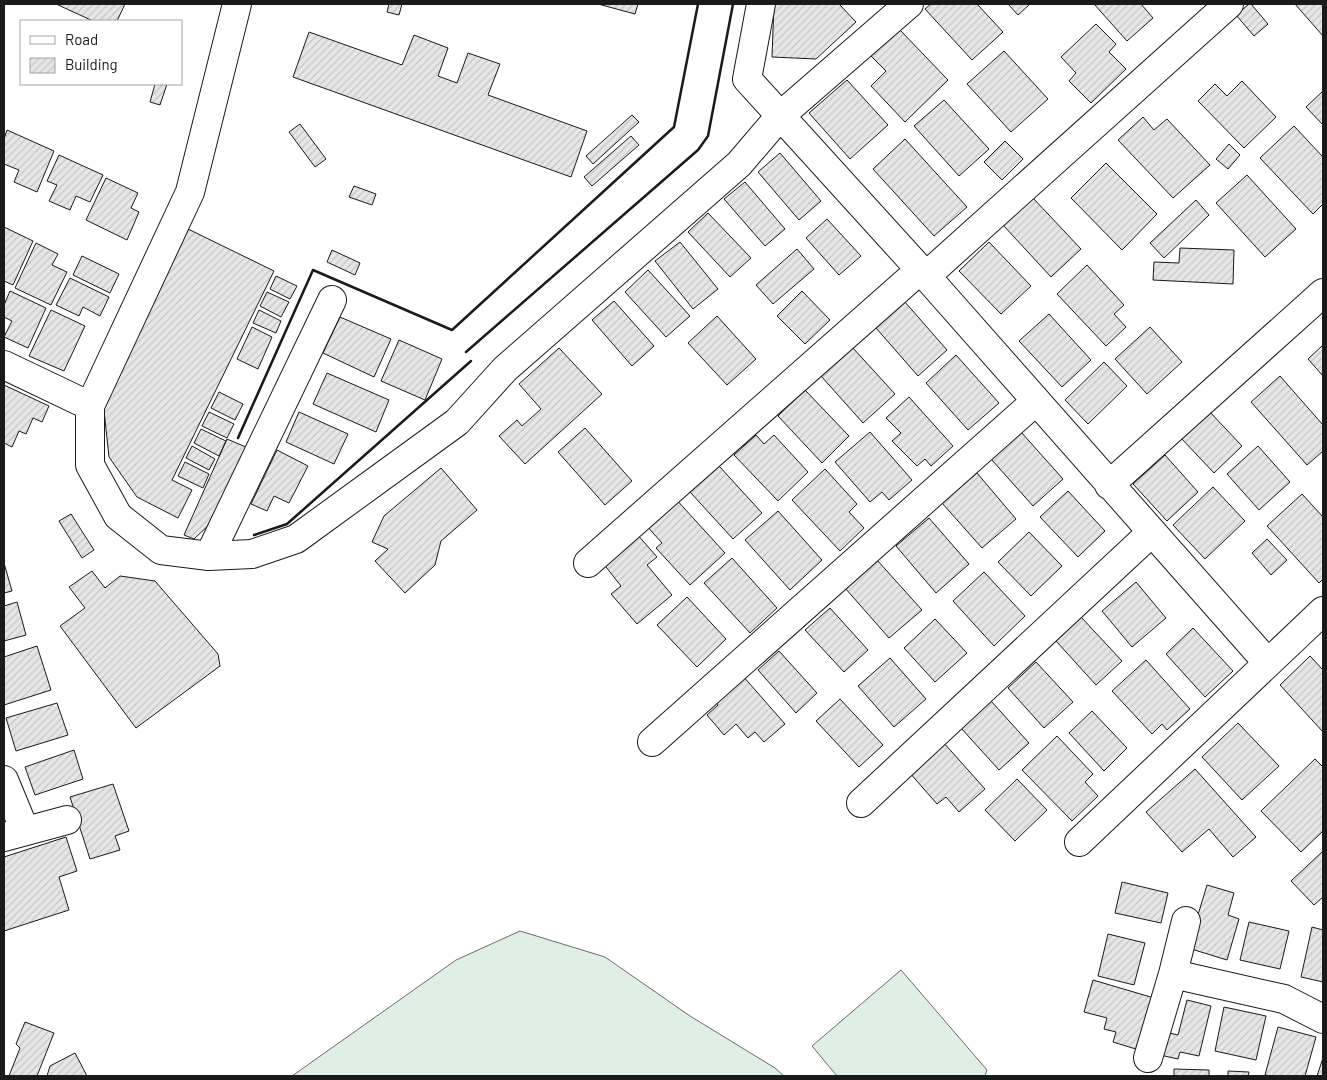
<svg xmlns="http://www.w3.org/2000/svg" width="1327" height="1080" font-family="Barlow,sans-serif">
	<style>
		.grass { fill: #e0efe3; stroke: #6a6a6a }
		.building { fill: url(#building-hatch); stroke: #1a1a1a }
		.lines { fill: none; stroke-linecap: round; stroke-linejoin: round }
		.minor-casing { stroke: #1a1a1a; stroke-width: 30 }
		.minor { stroke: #fff; stroke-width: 28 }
		.wall { stroke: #1a1a1a; stroke-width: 2.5 }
	</style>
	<defs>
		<pattern id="building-hatch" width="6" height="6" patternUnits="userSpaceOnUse" patternTransform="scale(1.25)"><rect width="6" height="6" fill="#e6e6e6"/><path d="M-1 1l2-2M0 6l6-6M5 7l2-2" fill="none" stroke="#c5c5c5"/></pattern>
	</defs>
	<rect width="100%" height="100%" fill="#fff"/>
	<path class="grass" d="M520,931l85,26 85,59 85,52 9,8h-492l164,-116z
		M901,970l86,100 -2,6h-148l-25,-30z"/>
	<path class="building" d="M56,4h69l-8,17h-24z
		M389,4h13l-3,11 -12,-3z
		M598,4h40l-3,10z
		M774,4h65l17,18 -40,37 -44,-2z
		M931,4h46l26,28 -31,28 -47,-51z
		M1008,4h22l-12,11z
		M1094,4h47l12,14 -26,23z
		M1249,4h2l17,20 -14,12 -18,-21z
		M1295,4h28v32z
		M1096,24l20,20 -7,8 17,17 -35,34 -22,-22 7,-8 -15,-16z
		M899,29l49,51 -43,42 -34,-36 15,-15 -15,-15z
		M309,32l93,33 12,-30 34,13 -10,28 19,7 11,-30 32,11 -12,31 99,36 -16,46 -278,-100z
		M1004,51l44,48 -37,33 -44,-48z
		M847,80l41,45 -38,34 -41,-46z
		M1242,81l34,36 -32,31 -46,-47 17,-17 12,12z
		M155,84h12l-7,21 -10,-3z
		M1323,91v34l-17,-18z
		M944,100l45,49 -30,27 -45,-50z
		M632,115l7,7 -46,42 -7,-8z
		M1143,117l11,13 13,-11 43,46 -37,33 -55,-58z
		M300,124l26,35 -11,8 -26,-35z
		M1294,126l29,31v47l-10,10 -53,-56z
		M7,130l47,21 -17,41 -23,-10 5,-12 -15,-6v-25z
		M631,136l8,9 -47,41 -8,-9z
		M905,139l62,68 -33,29 -61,-67z
		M1005,141l18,18 -21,21 -18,-18z
		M1229,144l11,11 -12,14 -12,-10z
		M780,153l41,48 -22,19 -41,-48z
		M59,155l44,20 -13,27 -14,-6 -6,14 -21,-9 8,-16 -10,-4z
		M1106,163l51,51 -35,36 -51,-52z
		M1247,175l49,54 -31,28 -49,-54z
		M106,178l32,15 -7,15 8,4 -12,28 -41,-20z
		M745,182l40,47 -20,17 -41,-47z
		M354,186l22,8 -4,11 -23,-8z
		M1032,197l49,52 -30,28 -48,-52z
		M1196,200l13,15 -45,43 -14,-15z
		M708,213l43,45 -21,19 -42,-45z
		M827,219l34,37 -22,19 -33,-37z
		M4,227l29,14 -20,44 -9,-4z
		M188,229l86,42 -102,209 20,10 -14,28 -41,-21 -28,-40 -6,-56z
		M680,242l38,47 -25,20 -38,-48z
		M989,242l42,44 -30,28 -42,-43z
		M36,243l22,11 -6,11 15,7 -16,33 -36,-17z
		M1180,248l54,2 -1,34 -80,-4 1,-18 25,1z
		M797,249l17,20 -41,35 -17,-19z
		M332,250l28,13 -5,12 -28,-13z
		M82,256l37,18 -9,19 -37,-18z
		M1087,265l37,40 -10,9 12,13 -20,19 -49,-52z
		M648,270l42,46 -24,21 -41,-45z
		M276,276l21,10 -7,13 -20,-10z
		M70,278l39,19 -9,19 -17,-9 -4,9 -23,-11z
		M10,291l36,17 -18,40 -24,-11 8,-16 -8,-4v-12z
		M802,291l28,29 -25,24 -28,-28z
		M267,292l22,10 -8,15 -21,-11z
		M614,301l40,45 -22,20 -40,-46z
		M905,302l42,48 -29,26 -42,-48z
		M51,310l34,16 -21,45 -35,-15z
		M259,310l22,11 -5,12 -23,-10z
		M1049,314l42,46 -29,27 -43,-46z
		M717,316l39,43 -29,26 -39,-42z
		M340,317l51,22 -17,38 -51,-24z
		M252,327l20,10 -14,32 -21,-10z
		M1150,327l32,35 -35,32 -32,-35z
		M399,340l43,19 -17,41 -44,-19z
		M1323,345v31l-15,-17z
		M852,347l43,47 -32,29 -42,-47z
		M559,348l43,46 -77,70 -26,-28 18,-16 5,6 19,-17 -22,-25z
		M956,355l43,48 -31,27 -42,-47z
		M1104,362l23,24 -39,38 -23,-24z
		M327,373l62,27 -13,32 -63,-28z
		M1280,376l43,49v26l-16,14 -56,-63z
		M4,385l45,21 -7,16 -9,-4 -7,16 -7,-3 -7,16 -8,-4z
		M805,390l44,46 -27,27 -44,-47z
		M219,392l24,12 -8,16 -24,-12z
		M909,397l44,49 -22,20 -6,-7 -8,7 -25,-25 9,-8 -15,-15z
		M1208,410l34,36 -28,27 -34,-36z
		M209,412l25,12 -7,14 -25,-12z
		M299,412l49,22 -14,30 -48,-22z
		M585,428l47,53 -27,24 -47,-53z
		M201,429l25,12 -7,15 -25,-13z
		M870,432l42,48 -23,20 -7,-8 -12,10 -35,-40z
		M1021,432l42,47 -30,27 -42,-47z
		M756,435l8,9 10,-9 34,37 -30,29 -44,-46z
		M227,439l19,8 -34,75 -18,17 -10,-4z
		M192,446l23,13 -6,11 -23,-12z
		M1258,446l32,36 -31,28 -32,-36z
		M277,450l31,16 -19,37 -15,-7 -7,15 -16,-7z
		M1165,455l33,37 -31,29 -34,-37z
		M185,462l24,12 -6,14 -25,-12z
		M719,466l43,47 -29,26 -43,-47z
		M441,468l36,42 -36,31 -6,24 -30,28 -30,-32 13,-12 -16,-7 12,-26z
		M825,469l32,35 -8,8 15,16 -24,23 -48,-51z
		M977,473l39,46 -34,29 -40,-45z
		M1213,487l32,34 -40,38 -32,-34z
		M1068,491l37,40 -27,26 -38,-40z
		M1302,494l21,23v62l-4,4 -52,-57z
		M674,497l51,56 -35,32 -34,-37 6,-5 -17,-19z
		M778,511l44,49 -32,30 -45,-50z
		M71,514l23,36 -12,8 -23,-37z
		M929,518l40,46 -33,29 -40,-47z
		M1029,532l33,34 -31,30 -33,-34z
		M636,533l21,24 -10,8 25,30 -35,29 -26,-30 10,-8 -19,-24z
		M1267,539l20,21 -16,15 -19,-22z
		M732,558l45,50 -27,25 -46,-50z
		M877,560l45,50 -33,28 -44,-50z
		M4,563l8,28 -8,2z
		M92,571l13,17 15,-12 35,5 63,73 2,12 -84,62 -76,-102 25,-18 -16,-21z
		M984,572l41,44 -31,30 -41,-45z
		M1136,582l30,36 -34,29 -30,-36z
		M687,597l39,42 -29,28 -40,-42z
		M17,602l9,33 -22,6v-35z
		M830,608l38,42 -24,22 -39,-42z
		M1081,617l41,44 -26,24 -40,-44z
		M935,619l32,34 -32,29 -31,-34z
		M1193,628l40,43 -28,26 -39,-43z
		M37,646l14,44 -47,15v-48z
		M779,651l38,42 -21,20 -38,-43z
		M1310,656l13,14v62l-43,-47z
		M890,658l36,41 -32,28 -36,-41z
		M1146,660l44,49 -23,21 -5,-6 -10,10 -40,-43z
		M1036,662l37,40 -29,26 -36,-40z
		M742,675l43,49 -21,18 -9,-10 -7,6 -12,-14 -12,11 -17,-20 11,-10 -3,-7z
		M840,699l43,46 -24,22 -43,-46z
		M991,701l38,42 -30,27 -38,-42z
		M57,703l11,32 -52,16 -10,-33z
		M1092,711l35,37 -23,23 -35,-38z
		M1238,723l41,43 -37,34 -40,-43z
		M1057,736l36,38 -8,8 13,14 -26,25 -50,-51z
		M943,742l42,47 -26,23 -13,-15 -9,7 -28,-32z
		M74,750l9,29 -48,16 -10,-28z
		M1315,759l8,8v64l-22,21 -40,-41z
		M1195,769l61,68 -23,20 -24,-28 -27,23 -36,-40z
		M1017,779l30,31 -32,31 -30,-31z
		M113,784l16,47 -14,5 5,14 -30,9 -20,-62z
		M66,837l11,34 -18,6 10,33 -65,21v-74z
		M1323,851v46l-9,8 -23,-24z
		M1122,882l46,11 -7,30 -46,-10z
		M1207,885l27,8 -6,22 11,4 -12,41 -39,-12z
		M1249,922l40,9 -9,38 -40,-9z
		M1312,927l11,3v52l-22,-5z
		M1108,934l37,9 -11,42 -36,-9z
		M1093,980l61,18 -15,52 -26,-8 3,-10 -12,-3 3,-11 -23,-6z
		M1187,1000l24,6 -12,50 -19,-4 -2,7 -18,-4 5,-23 13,3z
		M1224,1007l42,9 -10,44 -41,-9z
		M25,1022l29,11 -17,43h-28l11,-28 -4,-4z
		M1278,1027l38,10 -11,39h-34l-6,-1z
		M75,1053l12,23h-40l3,-10z
		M1323,1058v18h-6z
		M1174,1069l35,1v6h-35z
		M1228,1071l21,1 -1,4h-20z"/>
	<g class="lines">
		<defs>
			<path id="minor" d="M237,4l-47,188 -100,214v59l28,51 43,34 48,6 43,-2 44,-15 161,-117 48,-53 234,-205 41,-48 129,-112
				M761,4l-14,75 179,197 341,386
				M926,276l303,-272
				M4,365l86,41
				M1109,485l214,-192
				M209,556l123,-256
				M588,563l332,-293
				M652,742l384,-341
				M4,780l21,51
				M861,803l291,-271
				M4,837l63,-17
				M1079,842l244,-231
				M1173,974l111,25 39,20
				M1148,1058l25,-84 13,-53"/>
		</defs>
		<use href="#minor" class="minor-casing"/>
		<use href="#minor" class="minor"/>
		<path class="wall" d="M466,352l232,-202 10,-14 25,-132
			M238,438l75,-168 139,60 222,-203 24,-123
			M254,535l33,-11 184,-163"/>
	</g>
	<rect width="1327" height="1080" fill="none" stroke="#1a1a1a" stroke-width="10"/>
	<rect x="20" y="20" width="162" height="65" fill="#ffffff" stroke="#a3a3a3"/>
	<rect x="30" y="36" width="25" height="8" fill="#ffffff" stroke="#a3a3a3"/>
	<text x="65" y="45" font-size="15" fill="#1a1a1a">Road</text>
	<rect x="30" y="58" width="25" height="15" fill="url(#building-hatch)" stroke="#a3a3a3"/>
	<text x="65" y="70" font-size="15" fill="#1a1a1a">Building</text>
</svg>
